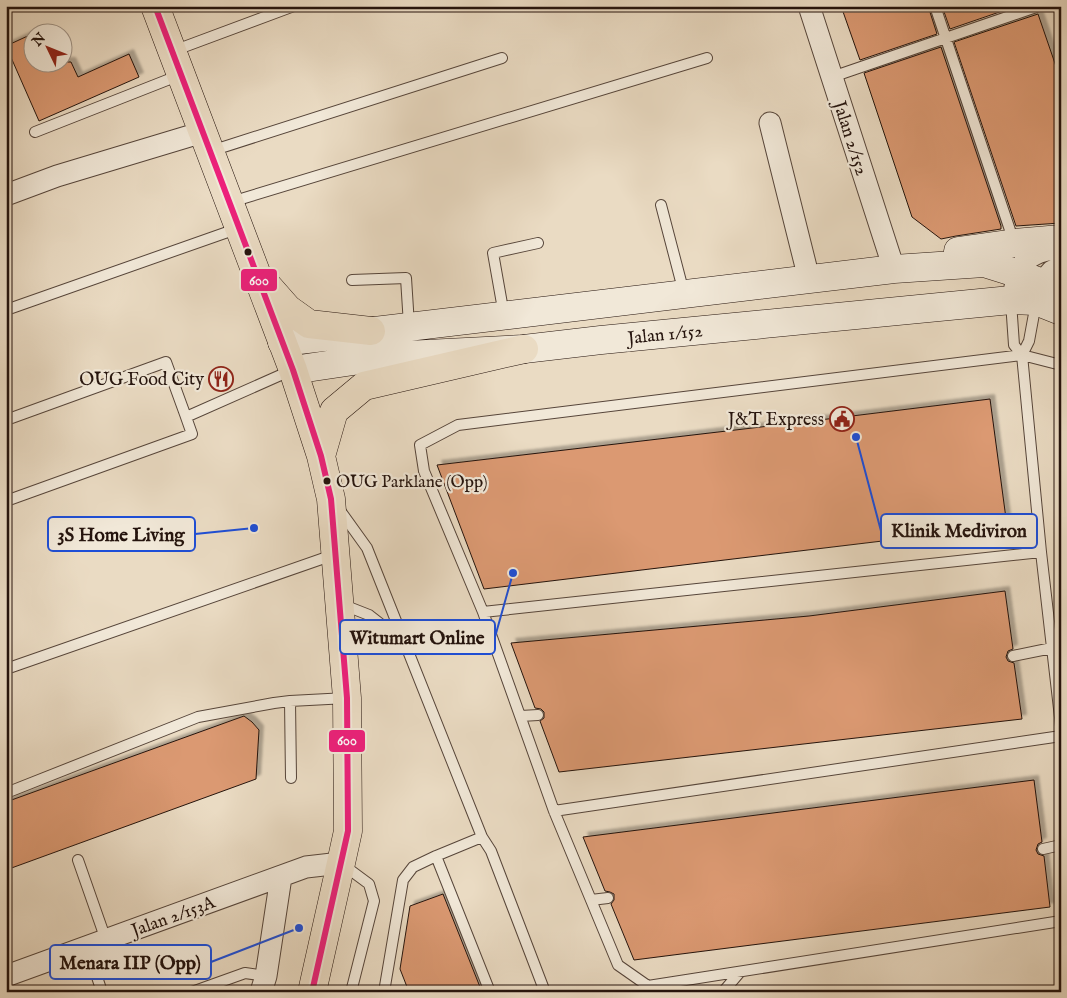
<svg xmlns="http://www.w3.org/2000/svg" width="1067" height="998" font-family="'IM FELL English',serif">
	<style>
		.building { fill: #db9972; stroke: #24130d; filter: url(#shadow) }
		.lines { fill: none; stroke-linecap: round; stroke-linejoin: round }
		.lane-casing { stroke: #56453a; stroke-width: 12 }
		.street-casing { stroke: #56453a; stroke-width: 23 }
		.secondary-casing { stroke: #24130d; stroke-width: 29 }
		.primary-casing { stroke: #24130d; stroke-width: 29 }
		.lane { stroke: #f1e8d8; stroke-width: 10 }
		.street { stroke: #f1e8d8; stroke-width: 21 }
		.secondary { stroke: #f1e8d8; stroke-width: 28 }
		.primary { stroke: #eadbc3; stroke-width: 28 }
		.bus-1-casing { stroke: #f1e8d8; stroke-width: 10 }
		.bus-1 { stroke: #ed207b; stroke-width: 6 }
		.bus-dot { fill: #24130d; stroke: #f1e8d8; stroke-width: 2 }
		.labels { text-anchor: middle; stroke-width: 4.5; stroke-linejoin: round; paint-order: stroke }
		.bus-label { font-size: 17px; fill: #24130d; stroke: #f1e8d8; text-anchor: start }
		.street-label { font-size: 18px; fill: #24130d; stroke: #f1e8d8 }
		.poi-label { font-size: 18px; fill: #24130d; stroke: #f1e8d8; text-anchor: end }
		.leader { fill: none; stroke: #1d4ed8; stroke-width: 2 }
		.callout-dot { fill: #1d4ed8; stroke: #f1e8d8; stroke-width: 2 }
		.callout { fill: #f1e8d8; stroke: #1d4ed8; stroke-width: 2 }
		.callout-label { font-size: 19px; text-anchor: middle; font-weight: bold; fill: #24130d }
		.line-badge { stroke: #f1e8d8; stroke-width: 2 }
		.badge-label { font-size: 14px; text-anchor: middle; font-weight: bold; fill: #fff }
	</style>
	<defs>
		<filter id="shadow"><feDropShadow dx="4.5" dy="-4.5" stdDeviation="1" flood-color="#0004"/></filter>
	</defs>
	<rect width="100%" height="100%" fill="#eadbc3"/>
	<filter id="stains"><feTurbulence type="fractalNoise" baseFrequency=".004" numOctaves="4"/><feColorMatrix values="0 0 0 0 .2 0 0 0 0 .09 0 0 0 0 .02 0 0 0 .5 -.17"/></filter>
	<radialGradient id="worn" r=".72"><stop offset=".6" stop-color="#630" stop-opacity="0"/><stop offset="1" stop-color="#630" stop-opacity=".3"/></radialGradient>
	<path class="building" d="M841,6h87l9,28 -77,26z
		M942,6h75l-67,23z
		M1038,14l23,67v142l-45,3 -62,-184z
		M32,34v28h39l7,15 51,-23 10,23 -100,44 -33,-75z
		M941,47l60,179v3l-45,7 -15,3 -29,-22 -48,-144z
		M990,399l17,127 -523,63 -47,-124 358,-42z
		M1005,591l8,58 -5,2 -2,6 2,4 6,2 8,56 -463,53 -19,-51 4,-3v-6l-3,-3 -6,-1 -24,-65 298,-27z
		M244,716l8,6 7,8 -3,49 -250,91v-68z
		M1034,780l8,62 -4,2 -2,6 2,4 6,2 6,51 -416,53 -23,-56 3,-4v-6l-4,-2 -5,-1 -22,-54z
		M443,894l39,98h-73l-9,-23 10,-63z"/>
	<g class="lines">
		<defs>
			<path id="lane" d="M935,6l79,236
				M173,51l121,-45
				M832,77l207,-71
				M35,132l145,-57
				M211,151l291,-93
				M231,202l476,-144
				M661,205l23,88
				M352,280l54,-2 3,47
				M1011,302l3,43 8,10 19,197 20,174
				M6,310l233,-82
				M504,315l-11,-62 45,-10
				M1022,355l7,-14 7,-38
				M1061,365l-39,-10 -564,70 -38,20 4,26 59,141 71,199 64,154 30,21 413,-65
				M6,420l160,-58 20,55 106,-47
				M6,501l186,-67 -6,-17
				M339,509l28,39 115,289 9,14 54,141
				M341,604l28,11 36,28
				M483,612l558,-60
				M1013,656l39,-8
				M6,669l327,-114
				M521,716l17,-1
				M291,778l-1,-77 57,-3
				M6,793l192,-76 76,-14 16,-2
				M554,811l507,-75
				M1043,849l18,-4
				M436,856l54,136
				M78,860l28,80
				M342,864l27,20 5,17 -23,91
				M591,900l17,-2
				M87,947l15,45
				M192,992l53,-19 21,3
				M384,992l19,-112 10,-13 23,-11 46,-19
				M723,992l17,-20"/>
			<path id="street" d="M809,6l85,263
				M770,123l39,156
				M6,195l51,-19 146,-44
				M1042,282l10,-11 9,-4
				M1015,287c2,-7 4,-16 8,-23 8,-11 25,-15 38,-16
				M6,976l300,-109 35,-4
				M261,992l5,-16 15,-99"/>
			<path id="secondary" d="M958,251l57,-8 46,-4
				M282,342l612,-73 90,-6 35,11 42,16
				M293,370l94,-14 137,-7 77,-9 410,-40 25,1 25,10"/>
			<path id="primary" d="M155,6l138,364 28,86 10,43 16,199 1,133 -7,32 -29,129
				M266,284l22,25 21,15 62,7
				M321,456l13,-45 30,-25 160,-37"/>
		</defs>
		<use href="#lane" class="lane-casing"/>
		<use href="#street" class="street-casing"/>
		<use href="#secondary" class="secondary-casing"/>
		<use href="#primary" class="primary-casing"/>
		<use href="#lane" class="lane"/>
		<use href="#street" class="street"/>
		<use href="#secondary" class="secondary"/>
		<use href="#primary" class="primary"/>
		<defs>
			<path id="bus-1" d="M155,6l138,364 28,86 10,43 16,199 1,133 -36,161"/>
		</defs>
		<use href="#bus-1" class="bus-1-casing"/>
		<use href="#bus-1" class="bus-1"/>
	</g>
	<defs>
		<symbol id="restaurant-ring" viewBox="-11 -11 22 22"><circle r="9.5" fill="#f1e8d8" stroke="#8f2418" stroke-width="1.5"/><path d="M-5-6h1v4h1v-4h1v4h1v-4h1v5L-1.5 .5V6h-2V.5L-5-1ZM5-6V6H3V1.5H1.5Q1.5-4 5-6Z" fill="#8f2418"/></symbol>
		<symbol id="civic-ring" viewBox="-11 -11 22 22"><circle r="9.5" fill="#f1e8d8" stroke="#8f2418" stroke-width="1.5"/><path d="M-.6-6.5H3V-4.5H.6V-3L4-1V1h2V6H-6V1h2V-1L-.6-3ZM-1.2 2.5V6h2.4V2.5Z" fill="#8f2418"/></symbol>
	</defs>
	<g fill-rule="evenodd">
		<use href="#restaurant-ring" x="207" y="365" width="28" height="28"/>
		<use href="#civic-ring" x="828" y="405" width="28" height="28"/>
	</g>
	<g class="bus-dot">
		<circle cx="248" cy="252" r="4.5"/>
		<circle cx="327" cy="481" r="4.5"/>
	</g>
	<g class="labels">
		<g class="bus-label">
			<text x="336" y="487">OUG Parklane (Opp)</text>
		</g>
		<g class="street-label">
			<text transform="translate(851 138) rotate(72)" y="6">Jalan 2/152</text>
			<text transform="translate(665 334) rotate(-6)" y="6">Jalan 1/152</text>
			<text transform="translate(173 916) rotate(-20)" y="6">Jalan 2/153A</text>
		</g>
		<g class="poi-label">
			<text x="204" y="385">OUG Food City</text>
			<text x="824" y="425">J&amp;T Express</text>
		</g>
	</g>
	<path class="leader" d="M856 437L881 531M254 528L195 534M513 573L495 637M299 928L211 962"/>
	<g class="callout-dot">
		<circle cx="856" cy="437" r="5"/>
		<circle cx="254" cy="528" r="5"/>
		<circle cx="513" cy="573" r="5"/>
		<circle cx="299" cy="928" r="5"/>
	</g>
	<g class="callout">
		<rect x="881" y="514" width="156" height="34" rx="5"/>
		<rect x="48" y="517" width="147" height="34" rx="5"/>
		<rect x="340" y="620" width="155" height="34" rx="5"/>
		<rect x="50" y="945" width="161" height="34" rx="5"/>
	</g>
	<g class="callout-label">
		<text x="959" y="537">Klinik Mediviron</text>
		<text x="121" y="541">3S Home Living</text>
		<text x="417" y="644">Witumart Online</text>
		<text x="130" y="969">Menara IIP (Opp)</text>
	</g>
	<g class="line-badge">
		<rect x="240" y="268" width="38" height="24" rx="5" fill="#ed207b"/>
		<rect x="328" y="729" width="38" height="24" rx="5" fill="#ed207b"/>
	</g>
	<g class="badge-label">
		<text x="259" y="285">600</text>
		<text x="347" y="745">600</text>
	</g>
	<rect width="1067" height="998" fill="none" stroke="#eadbc3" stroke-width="25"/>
	<rect x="8" y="8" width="1052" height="983" fill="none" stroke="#24130d" stroke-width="2.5"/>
	<rect x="12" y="12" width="1042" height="973" fill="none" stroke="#24130d"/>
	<g transform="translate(48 48) rotate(313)"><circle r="24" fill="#f1e8d8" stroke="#9f9387"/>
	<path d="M0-4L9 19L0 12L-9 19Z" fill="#8f2418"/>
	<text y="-8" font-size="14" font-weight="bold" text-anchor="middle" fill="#24130d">N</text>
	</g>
	<rect width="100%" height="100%" filter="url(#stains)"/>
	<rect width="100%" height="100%" fill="url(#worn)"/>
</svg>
